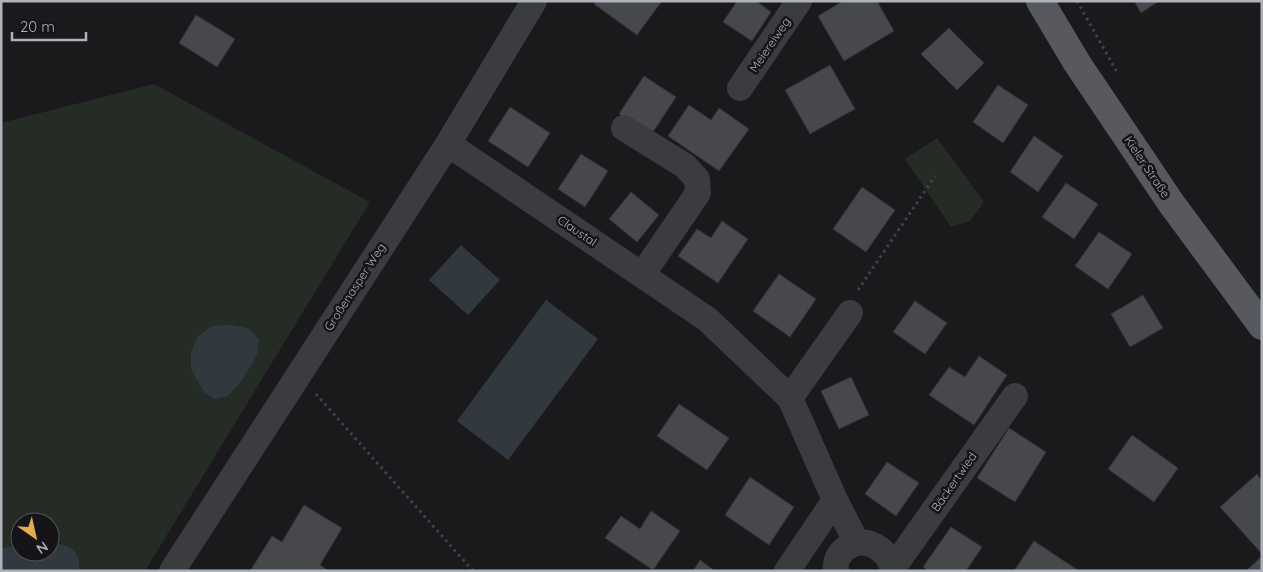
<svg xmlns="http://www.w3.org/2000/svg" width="1263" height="572" font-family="Quicksand,sans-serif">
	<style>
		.green { fill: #242c25 }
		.water { fill: #31393f }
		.building { fill: #47484c; stroke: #343438 }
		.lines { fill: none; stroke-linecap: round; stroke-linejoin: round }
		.path { stroke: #414347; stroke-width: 3; stroke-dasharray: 2.5 4; stroke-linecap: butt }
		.minor { stroke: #3b3c40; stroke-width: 26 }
		.major { stroke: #57595f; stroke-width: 28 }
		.labels { text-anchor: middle; stroke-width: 5; stroke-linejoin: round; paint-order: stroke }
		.street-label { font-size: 12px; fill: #aeb2ba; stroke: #151517 }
	</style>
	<rect width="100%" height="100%" fill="#1a1a1c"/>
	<path class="green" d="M154,84l216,118 -225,369h-66l1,-7 -20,-21h-10v-21h-30v23l-19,3v-425z
		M937,138l47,64 -14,19 -19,6 -46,-68z"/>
	<path class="water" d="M461,245l39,35 -32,35 -39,-35z
		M546,300l52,39 -90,121 -51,-39z
		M231,325l17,3 11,11 -2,16 -17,28 -13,13 -12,3 -11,-7 -13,-23v-16l7,-17 14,-10z
		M50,543c17,0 33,9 29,28h-78v-23l19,-3v7h30z"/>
	<path class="building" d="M596,1h66l-25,34 -43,-31z
		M737,1h19l15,11 -19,29 -29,-19z
		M843,1h34l17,30 -50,30 -26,-45z
		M1134,1h25l-18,12z
		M196,15l39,24 -18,28 -38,-24z
		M949,28l35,35 -27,27 -36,-36z
		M830,65l25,44 -45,25 -25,-44z
		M644,76l32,21 -25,38 -32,-21z
		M998,85l30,20 -25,38 -30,-21z
		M689,105l22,15 8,-12 30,21 -30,42 -51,-35z
		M510,107l40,26 -22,34 -40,-26z
		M1034,136l29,20 -25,36 -28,-20z
		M581,154l27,17 -23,36 -27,-18z
		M1066,183l32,21 -24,35 -32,-22z
		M862,187l33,23 -29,42 -33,-23z
		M631,192l28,23 -22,27 -28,-23z
		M722,221l26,18 -30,44 -40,-27 19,-27 14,9z
		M1099,232l33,22 -24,35 -33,-23z
		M779,274l37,25 -26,38 -37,-26z
		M1143,295l20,33 -33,19 -19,-33z
		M915,301l32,22 -22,31 -32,-22z
		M979,356l28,19 -33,50 -45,-30 20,-28 16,10z
		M851,377l18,38 -30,14 -18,-38z
		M679,404l50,34 -22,32 -50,-34z
		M1009,428l37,24 -31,50 -38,-24z
		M1132,435l46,33 -24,34 -46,-33z
		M887,462l32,21 -23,33 -31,-22z
		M1257,474l5,7v73l-42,-47z
		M750,477l44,30 -25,38 -44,-30z
		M304,505l38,23 -22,37 9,6h-79l22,-35 10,6z
		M651,511l29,20 -27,39 -48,-32 16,-22 19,13z
		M951,527l31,20 -16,24h-38l-5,-4z
		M1034,541l45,30h-65z
		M1262,556v15h-16z
		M700,560l15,11h-22z"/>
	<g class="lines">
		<path class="path" d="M1077,1l40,71
			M858,290l77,-114
			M316,394l157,177"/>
		<path class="minor" d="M740,88l59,-87
			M624,128l61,38 12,13 1,14 -56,82
			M448,144l259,175 83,79 45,102 22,43
			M790,398l60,-85
			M893,568l122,-172
			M172,571l276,-427 86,-143
			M787,571l48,-71
			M836,571c-3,-17 15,-31 31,-28 13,3 25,15 26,28"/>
		<path class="major" d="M1040,1l37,62 94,140 91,123"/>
	</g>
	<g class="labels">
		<g class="street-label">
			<text transform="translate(770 45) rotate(-56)" y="4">Meiereiweg</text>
			<text transform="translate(1147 167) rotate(56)" y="4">Kieler Straße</text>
			<text transform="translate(577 231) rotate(34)" y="4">Claustal</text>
			<text transform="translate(355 287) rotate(-57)" y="4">Großenasper Weg</text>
			<text transform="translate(954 482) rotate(-55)" y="4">Bäckertwied</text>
		</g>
	</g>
	<rect width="1263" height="572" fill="none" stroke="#aeb2ba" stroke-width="5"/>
	<g transform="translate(35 537) rotate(146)"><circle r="24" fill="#151517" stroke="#525458"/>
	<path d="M0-4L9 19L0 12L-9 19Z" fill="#e3ab4b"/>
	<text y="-8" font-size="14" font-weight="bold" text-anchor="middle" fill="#aeb2ba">N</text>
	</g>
	<path d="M12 32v8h74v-8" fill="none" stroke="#aeb2ba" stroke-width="2.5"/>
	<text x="20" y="32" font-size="15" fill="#aeb2ba" stroke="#151517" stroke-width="4" paint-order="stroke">20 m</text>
</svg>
